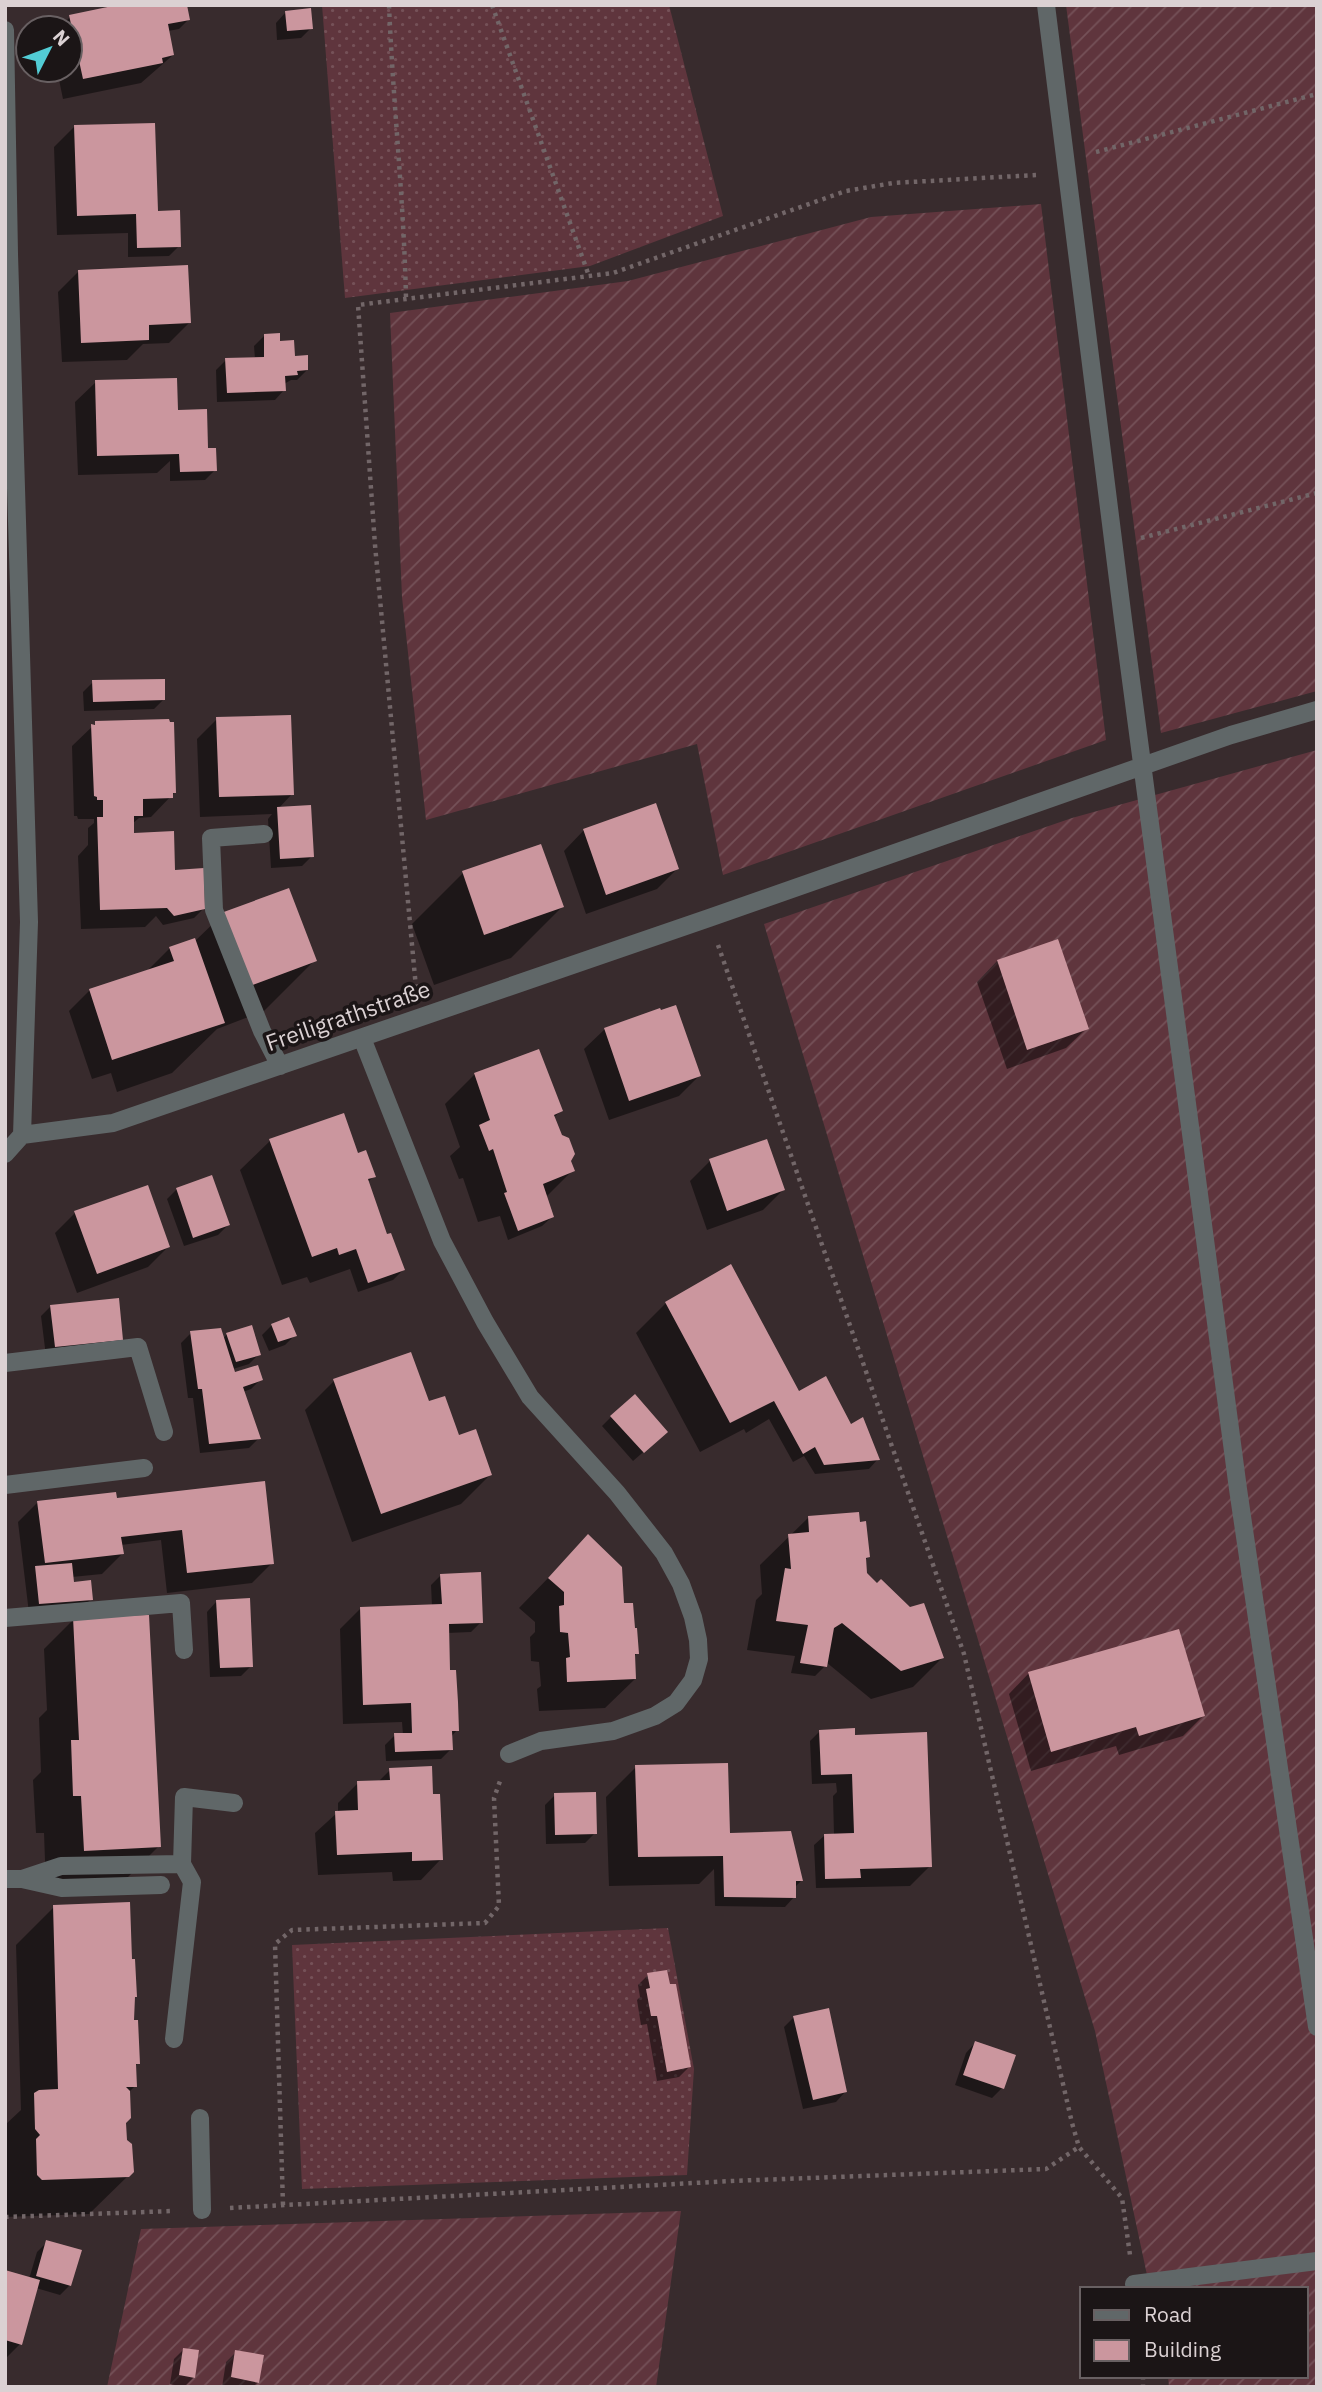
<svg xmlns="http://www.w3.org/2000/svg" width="1322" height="2392" font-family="'IBM Plex Sans',sans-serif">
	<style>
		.grass { fill: url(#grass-dots) }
		.garden { fill: url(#garden-furrows) }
		.shadow { fill: #0007 }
		.building { fill: #cb969e }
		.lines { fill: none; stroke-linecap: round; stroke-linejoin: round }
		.path { stroke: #726668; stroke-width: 4.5; stroke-dasharray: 3.5 5; stroke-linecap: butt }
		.minor { stroke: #606768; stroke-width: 18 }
		.labels { text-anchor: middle; stroke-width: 7; stroke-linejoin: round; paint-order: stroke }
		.street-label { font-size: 23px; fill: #dbd1d3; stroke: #1b1516 }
	</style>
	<defs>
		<pattern id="grass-dots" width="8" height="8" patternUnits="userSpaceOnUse" patternTransform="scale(1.75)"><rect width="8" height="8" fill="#5f353d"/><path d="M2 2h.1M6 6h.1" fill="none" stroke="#755158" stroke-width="1.8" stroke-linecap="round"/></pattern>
		<pattern id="garden-furrows" width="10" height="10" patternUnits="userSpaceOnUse" patternTransform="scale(1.75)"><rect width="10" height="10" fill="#5f353d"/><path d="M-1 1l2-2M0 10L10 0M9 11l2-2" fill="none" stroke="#755158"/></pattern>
	</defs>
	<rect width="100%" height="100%" fill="#382b2d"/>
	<path class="grass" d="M322,5h347l54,211 -133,50 -245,32z
		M668,1928l26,141 -7,106 -385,14 -10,-244z"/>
	<path class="garden" d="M1066,5h251v686l-156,42z
		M1041,204l65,536 -383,135 -26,-131 -271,76 -24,-223 -12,-284 238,-32 243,-64z
		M1317,750v1637h-148l-1,-11h138v-87h-156l-55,-258 -331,-1107 308,-106z
		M681,2211l-25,176h-549l34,-158z"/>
	<path class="shadow" d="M105,5h81l3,14 -10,10 -11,2 5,24 -32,28 -78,16 -6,-29h13v-42h-11l11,-11 36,-8z
		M285,13l26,15 -10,10 -24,2 -1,-17z
		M74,127l83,87 22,32 -10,10 -41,1v-24l-71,2 -3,-88z
		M78,272l111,51 -20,20 -26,1 -16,16 -65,2 -4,-70z
		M264,336l14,6 29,28 -10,10h-6l-7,4v6l-9,10 -58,2 -1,-32 10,-10 29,-1 -1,-13z
		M96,382l80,32 30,36 9,20 -10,10 -35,1v-20l-13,12 -79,2 -3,-73z
		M93,682l71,17 -10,10 -70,2 -1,-19z
		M217,719l75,75 -14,15 34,47 -10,10 -31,2 -3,-49 4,-5 -72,3 -3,-78z
		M96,723l78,70 -23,24 -12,1 -7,6v10l41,38 31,36 -10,10 -31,7 -7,-9 -11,11 -64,2 -3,-73 10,-11v-17l6,-5v-4h-16l-1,-3h-3l-2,-70z
		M584,830l93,39 -20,20 -71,25 -22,-63z
		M463,873l99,34 -51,51 -77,27 -22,-61z
		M222,915l92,46 -50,50 -47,18 -45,44 -55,19 -6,-19 -19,6 -23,-68 20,-20 58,-20 23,-23 24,-6z
		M1057,941l30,87 -21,20 -59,21 -30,-87 20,-21z
		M605,1029l94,47 -20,20 -70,24 -25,-71z
		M475,1074l86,37 -8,7 19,53 -27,27 7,19 -10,9 -34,14 -8,-24 -22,6 -15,-44 -4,1 -9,-23 10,-9 -15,-43z
		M270,1141l87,14 17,21 -7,7 20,55 16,32 -10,10 -35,12 -8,-23 -40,14 -3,-6 -25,8 -42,-115z
		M710,1161l73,29 -20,20 -56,20 -17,-49z
		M177,1189l51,36 -10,10 -34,11 -17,-47z
		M75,1213l93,34 -20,20 -71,26 -22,-60z
		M666,1303l131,87 81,69 -9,10 -54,5 -11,-18 -11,6 -24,-43 -23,14 -2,-4 -44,23 -64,-119z
		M51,1306l70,34 -10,9 -65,7 -5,-40z
		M272,1325l23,10 -10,10 -16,6 -7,-16z
		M191,1333l32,6 4,-5 32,20 -10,10 -16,5 1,5 27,5 -10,10 -8,3 16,46 -10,10 -49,5 -7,-55h-5l-7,-55z
		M334,1381l94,22 62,72 -29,29 -109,38 -47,-132z
		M611,1417l45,24 -23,20 -31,-35z
		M38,1502h78l156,61 -20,20 -85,10 -6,-53 -40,5 1,9 -20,20 -30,3v7l19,15 -10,10 -52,4 -11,-91z
		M809,1517l59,40 -3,3 1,14 76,84 -29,29 -42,12 -45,-37 -1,4 -10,10 -24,-3 4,-17 -48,-6 9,-50 6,-6 -2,-29z
		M588,1537l34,67 15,49 -3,4 1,22 -30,29 -66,3 -2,-22 4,-3 -2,-24 -8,-1 -1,-24 5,-5v-10l-16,-14z
		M441,1575l40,47 -10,10 -24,1 2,39 8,58 -6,7v12l-10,10 -55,2 -1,-16 10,-10h8l-1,-13 -59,2 -3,-95 20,-20 72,-3 -1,-21z
		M216,1602l35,64 -10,10 -31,1 -3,-65z
		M74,1619l85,227 -38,38 -75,4 -2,-55h-8l-3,-53 8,-8 -2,-54 8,-8 -3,-61z
		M1029,1673l174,43 -20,20 -64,19 -3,-9 -85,25 -22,-77z
		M820,1731l33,6 77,129 -20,20 -94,2 -2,-43 10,-9 10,-1 -1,-39 4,-4 -1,-9 -24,1 -2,-43z
		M636,1767l92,68 73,46 -7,7v9l-9,10 -70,-1 -1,-37 -15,15 -90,2 -3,-89z
		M390,1770l41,26 10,63 -20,21 -28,1 -1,-9 -74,3 -3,-42 23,-21v-9l20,-20 20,-1z
		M555,1795l40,38 -10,10 -39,1 -1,-39z
		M54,1907l84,156 -4,4 1,19 -6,6 -5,31 1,17 7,32 -43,42 -84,3v-92l16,-15 -5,-165z
		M648,1975l41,92 -10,10 -22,4 -10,-57 -6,1 -4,-25 3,-3 -2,-12z
		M794,2017l51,75 -9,10 -33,7 -19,-82z
		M975,2043l27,45 -10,10 -37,-13 11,-32z
		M47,2242l23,43 -10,10 -24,-7 -16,56 -15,15v-87l24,7 8,-27z
		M184,2349l10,28 -10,10 -14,-3 4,-25z
		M236,2352l22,30 -5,5h-31l4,-25z"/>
	<path class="building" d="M117,5h70l3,15 -22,4 6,31 -12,3 1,5 -80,16 -14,-64z
		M311,8l2,21 -26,2 -2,-20z
		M155,123l3,88 22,-1 1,37 -44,1 -1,-34 -59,2 -3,-91z
		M188,265l3,58 -42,2v15l-68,3 -3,-73z
		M280,333v8l14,-1 1,16 13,-1v15l-11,1 1,4 -13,1 1,15 -59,2 -2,-35 39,-1v-23z
		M177,378l1,32 29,-1 1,39h8l1,23 -37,1 -1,-18 -82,2 -2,-76z
		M165,679v21l-72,2 -1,-22z
		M291,715l3,80 -75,2 -3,-80z
		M169,719l1,3h4l2,71h-3v5l-30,1v17h-9v17l40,-2 1,39 29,-2 1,41 -31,7 -7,-8 -67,2 -3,-93h6v-17h-6v-3l-3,-1 -3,-72 4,1v-4z
		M656,803l23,66 -73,26 -23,-66z
		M311,805l3,52 -34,2 -3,-52z
		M541,844l23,63 -80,28 -22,-64z
		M289,888l28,73 -70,26 -26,-74z
		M195,938l30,85 -113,37 -23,-71 85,-28 -5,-14z
		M1058,939l31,90 -62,21 -30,-90z
		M676,1005l25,71 -72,25 -25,-73 56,-20 1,2z
		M539,1049l24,62 -9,4 8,20 7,3 6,16 -4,7 4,10 -32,13 11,33 -36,14 -14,-38 3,-1 -14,-43 -4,2 -10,-26 11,-5 -16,-47z
		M344,1113l14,40 8,-3 10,27 -8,2 19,55 4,-1 14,37 -37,13 -12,-34 -17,6 -2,-7 -25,9 -43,-118z
		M767,1139l18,51 -58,21 -18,-52z
		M212,1175l18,50 -37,13 -17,-50z
		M148,1185l22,62 -73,27 -23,-63z
		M731,1264l68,127 27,-15 25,48 12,-7 17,43 -56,5 -9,-18 -12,7 -29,-53 -44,22 -65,-121z
		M119,1298l4,42 -68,7 -5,-42z
		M289,1317l8,19 -19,6 -7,-18z
		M252,1325l9,30 -25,7 -10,-29z
		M221,1328l14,44 23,-7 5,15 -20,7 18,52 -52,5 -7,-55h-4l-8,-58z
		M411,1352l18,49 16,-5 14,39 17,-6 16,46 -111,39 -48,-135z
		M635,1394l33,38 -24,21 -34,-37z
		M265,1481l9,83 -87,9 -5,-43 -61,7 3,17 -79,9 -8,-62 79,-9 1,6z
		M859,1512l1,10 6,-1 4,36 -4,1 1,15 10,10 4,-4 29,28 14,-4 20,55 -43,13 -59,-48 -8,5 -7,39 -27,-4 8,-38 -32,-4 9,-53 6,1 -3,-35 21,-2 -1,-16z
		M588,1534l34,33 2,36h9l2,25h2l2,26h-4l1,25 -69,3 -1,-24 4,-1 -2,-24 -8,-1 -1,-26 5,-1v-13l-16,-14z
		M72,1563l2,19 17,-2 2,20 -54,4 -4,-38z
		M481,1572l2,51 -34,1 1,46h6l2,32 1,29h-7l1,19 -58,2 -1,-19h18l-1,-30 -48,2 -3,-98 82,-3 -2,-30z
		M250,1598l3,69 -33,1 -4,-68z
		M149,1615l12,232 -77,4 -3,-55h-8l-2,-56h8l-6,-123z
		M1179,1629l26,87 -66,20 -3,-9 -85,25 -23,-80z
		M855,1728v7l72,-3 5,135 -72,2 1,9 -36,1 -1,-45 30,-1 -2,-59 -31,1 -2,-45z
		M728,1763l2,70 61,-2 12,50h-7v17l-72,-1 -1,-41 -85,1 -3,-92z
		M432,1766l1,28h7l3,66 -31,1v-9l-75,3 -2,-44 23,-1 -1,-29 33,-1 -1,-12z
		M596,1792l1,42 -42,1 -1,-42z
		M130,1902l2,57h3l2,38h-2l-1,23h4l2,44h-4l1,23h-11l4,4 1,27 -5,5 1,17 5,4 2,28 -5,5 -87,3 -5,-5 -1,-36 4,-4 -5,-6 -1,-36 5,-3 19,-1 -5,-184z
		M667,1970l3,14h6l15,83 -24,5 -10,-56h-6l-5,-27 4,-1 -3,-15z
		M829,2008l18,84 -34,8 -20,-84z
		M975,2041l41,14 -12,34 -41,-14z
		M46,2240l36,10 -11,36 -35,-10z
		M5,2270l35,10 -18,65 -17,-5z
		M183,2348l16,2 -4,28 -16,-3z
		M235,2350l29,5 -5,28 -28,-6z"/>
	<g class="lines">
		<path class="path" d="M389,5c4,98 15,196 17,294
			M492,5l97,271
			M1096,152l221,-58
			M1141,538l176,-45
			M718,945l246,709 108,469 7,24 43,51 8,57
			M416,988l-41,-443 -17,-240 255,-32 233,-82 47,-8 143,-8
			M283,2205l-8,-261 17,-14 193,-7 14,-17 -5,-108 6,-17
			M230,2208l501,-27 315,-12 33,-22
			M5,2217l168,-6
			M1143,2376v11"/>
		<path class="minor" d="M1046,5c61,495 124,990 192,1484 25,180 52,359 79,538
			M5,30l4,224 20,668 -7,213
			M264,834l-53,4 3,72 48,121 18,35
			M362,1038l80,203 43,81 45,75 87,96 47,60 17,31 12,33 5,23 1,19 -6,21 -17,23 -21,13 -42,15 -72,10 -32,13
			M5,1154l17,-19 91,-12 596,-205 522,-183 86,-25
			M5,1363l133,-16 26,85
			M5,1485l139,-17
			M5,1618l176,-15 3,47
			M5,1879h17l39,-13 121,-2
			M22,1879l40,9 99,-3
			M174,2039l18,-157 -10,-18 2,-67 50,6
			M200,2118l2,92
			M1134,2284l183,-23"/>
	</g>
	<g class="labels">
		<g class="street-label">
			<text transform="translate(348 1016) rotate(-19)" y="8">Freiligrathstraße</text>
		</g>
	</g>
	<rect width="1322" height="2392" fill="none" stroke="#dbd1d3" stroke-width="14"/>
	<rect x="1080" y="2287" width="228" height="91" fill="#1b1516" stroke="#686062" stroke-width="2"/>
	<rect x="1094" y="2310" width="35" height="10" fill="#606768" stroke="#686062" stroke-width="2"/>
	<text x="1144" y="2322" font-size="21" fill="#dbd1d3">Road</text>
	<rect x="1094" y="2340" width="35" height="21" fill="#cb969e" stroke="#686062" stroke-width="2"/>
	<text x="1144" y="2357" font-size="21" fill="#dbd1d3">Building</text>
	<g transform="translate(49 49) rotate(48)"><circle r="33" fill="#1b1516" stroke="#686062" stroke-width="2"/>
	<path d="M0-5L12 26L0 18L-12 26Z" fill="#52ccd5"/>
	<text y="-10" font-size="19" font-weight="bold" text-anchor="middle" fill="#dbd1d3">N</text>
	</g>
</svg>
